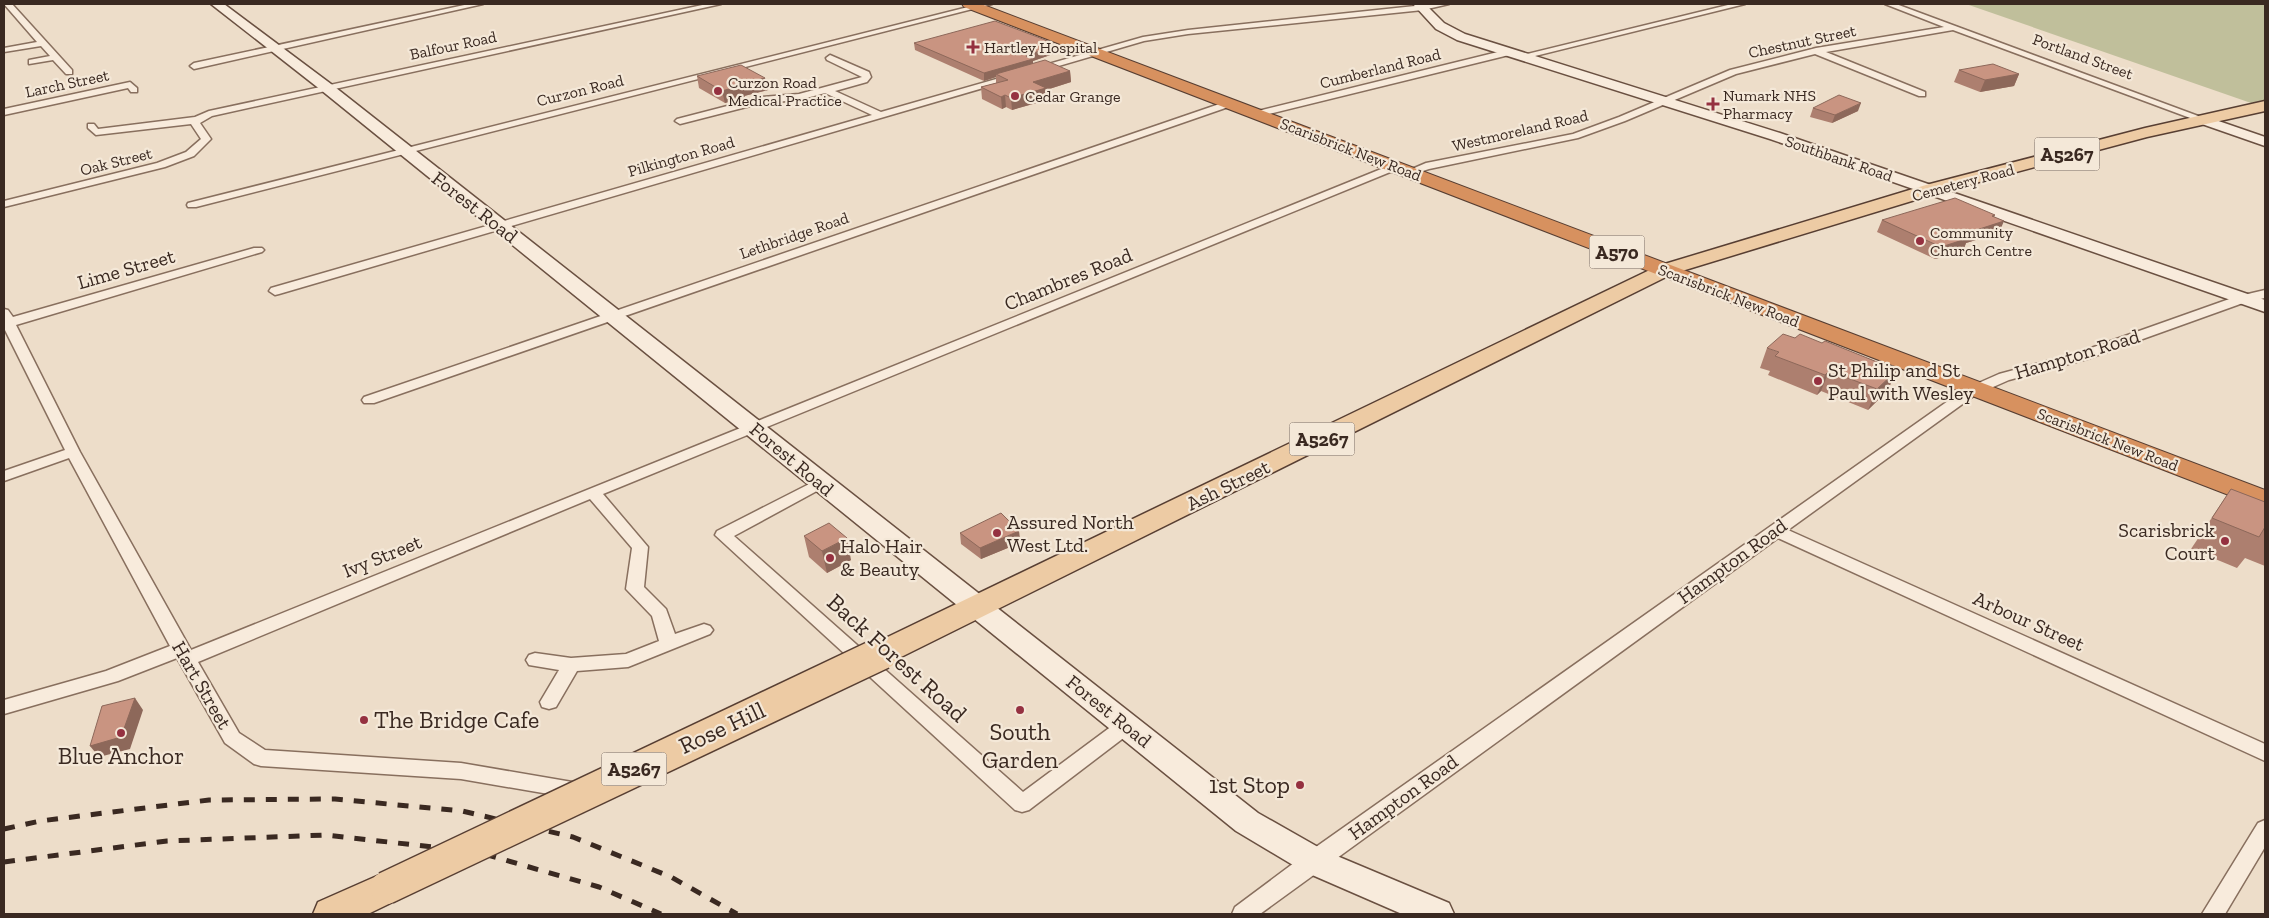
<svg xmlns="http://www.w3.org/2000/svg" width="2269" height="918" font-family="'Zilla Slab',serif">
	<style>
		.cemetery { fill: #c0bf9b }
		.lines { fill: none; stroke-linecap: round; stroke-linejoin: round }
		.street-casing { stroke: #886f5e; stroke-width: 3 }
		.secondary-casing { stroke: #6a5041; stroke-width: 3 }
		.primary-casing { stroke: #573e32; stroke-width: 3 }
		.highway-casing { stroke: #573e32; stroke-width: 2 }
		.street { fill: #f8ebdc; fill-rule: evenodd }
		.secondary { fill: #f8ebdc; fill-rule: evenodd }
		.primary { fill: #edcba4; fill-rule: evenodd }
		.highway { fill: #d7915f; fill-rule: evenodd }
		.rail { stroke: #3a2921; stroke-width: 5; stroke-dasharray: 11 11; stroke-linecap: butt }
		.primary-bridge-casing { stroke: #573e32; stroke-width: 35; stroke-linecap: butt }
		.primary-bridge { stroke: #edcba4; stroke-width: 32 }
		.wall { fill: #ad7f6f }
		.shaded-wall { fill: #8d685a }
		.building { fill: #c99481; stroke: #8d685a }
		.poi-dot { fill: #953140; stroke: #f4e8d8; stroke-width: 2 }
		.labels { text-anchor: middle; stroke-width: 4.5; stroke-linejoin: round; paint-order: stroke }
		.far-street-label { font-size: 16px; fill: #3a2921; stroke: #f4e8d8 }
		.far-poi-label { font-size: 16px; fill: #3a2921; stroke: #f4e8d8; text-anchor: start }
		.shield { fill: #f4e8d8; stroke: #726258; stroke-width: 1 }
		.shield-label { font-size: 19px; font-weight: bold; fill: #3a2921 }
		.street-label { font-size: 20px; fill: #3a2921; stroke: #f4e8d8 }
		.poi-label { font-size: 20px; fill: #3a2921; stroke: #f4e8d8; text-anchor: start }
		.near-street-label { font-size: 24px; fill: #3a2921; stroke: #f4e8d8 }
		.near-poi-label { font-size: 24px; fill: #3a2921; stroke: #f4e8d8 }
	</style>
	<rect width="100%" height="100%" fill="#edddc9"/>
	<path class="cemetery" d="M1966,4h299v96l-14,3z"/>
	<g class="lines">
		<defs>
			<path id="street" d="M4,4h8l60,66v4h-6l-13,-14 -24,4v-4l21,-4 -9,-10 -37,6v-4l33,-6z
				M469,4h14l-289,65 -4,-3 4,-3z
				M707,4h14l-509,112 -12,7 11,16 -17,17 -29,11 -161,40v-6l153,-38 29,-11 15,-13 -10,-15 -95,11 -8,-7v-4h6l4,5 97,-12 14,-6z
				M980,4h12l-796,203h-8l-1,-2 1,-2z
				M1434,4h15l-26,6 -235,24 -44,7 -865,253 -4,1 -6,-4 2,-3 601,-173 -47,-22 -26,7 -37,3 -82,21 -5,-3 2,-2 85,-22 37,-3 63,-17 -35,-17 -1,-2 4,-3 39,17 2,5 -4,5 -32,9 46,21 262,-75 45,-7z
				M1732,4h13l-222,55 -4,-3z
				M1885,4h11l313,116 -2,2h-6l-248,-92 -127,22 99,40v4h-6l-104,-42 -79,20 -111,47 -47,17 -149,31 -19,6 -5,-3 21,-9 147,-29 46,-17 111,-47 86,-22 128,-21z
				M1510,49l4,3 -1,2 -256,63 -5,-3 2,-2z
				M130,82l7,6v4h-6l-3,-4 -124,27v-6z
				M1231,100l5,3 -2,2 -860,298h-10l-2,-3 2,-3z
				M1396,163l4,1v4l-797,326 45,53 -4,40 22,22 9,25 29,-10 6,2 3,4 -3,4 -82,33 -51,4 -21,36 -7,2 -7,-2 -2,-5 19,-32 -30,-5 -3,-5 3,-5 6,-2 36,5 55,-4 33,-13 -7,-25 -26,-27 6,-41 -42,-49 -392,163 41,71 26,17 196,13 117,20 7,2 3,6 -3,6 -7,2 -117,-20 -200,-13 -7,-2 -29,-21 -48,-85 -59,23 -114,33v-14l102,-29 64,-25 -101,-188 -65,23v-10l61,-21 -61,-122v-19l4,1 5,7 241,-69h8l2,2 -2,2 -246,73 64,127 111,198z
				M2265,290v8l-22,5 -156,56 -78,21 -34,15 -187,135 477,214v17l-487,-223 -518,376h-28l3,-7 71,-53 659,-465 34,-15 78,-21 158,-56z
				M821,478l5,2 3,3 -3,3 -92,50 289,256 97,-72 7,-2 7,2 3,5 -3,5 -105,80 -7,2 -7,-2 -300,-275 2,-4z
				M2265,820v27l-40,67h-23l56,-91z"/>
			<path id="secondary" d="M211,4h13l107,80 927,729 67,38 124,52 5,11h-52l-99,-43 -67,-40 -915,-741z
				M1413,4h12l19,19 21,11 315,99 485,167v12l-495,-173 -313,-99 -21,-11z
				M2204,116l61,21v9l-66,-23 -2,-3z"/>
			<path id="primary" d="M2265,101v10l-118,26 -209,56 -266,81 -779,387 -11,3 -11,-3 -4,-8 4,-8 787,-379 268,-81 219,-57z
				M386,872l13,5 5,11 -5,11 -31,15h-55l5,-12z"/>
			<path id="highway" d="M962,4h19l1284,486v19l-1301,-502z"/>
		</defs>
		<use href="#street" class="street-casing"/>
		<use href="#secondary" class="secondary-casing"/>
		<use href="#primary" class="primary-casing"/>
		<use href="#highway" class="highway-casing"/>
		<use href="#street" class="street"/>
		<use href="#secondary" class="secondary"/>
		<use href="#primary" class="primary"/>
		<use href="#highway" class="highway"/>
		<path class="rail" d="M4,829l36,-8 169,-21 126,-1 127,12 111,26 98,40 66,37
			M4,862l163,-21 159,-6 151,17 122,35 62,27"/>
		<defs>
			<path id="primary-bridge" d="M386,888l496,-235"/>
		</defs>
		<use href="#primary-bridge" class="primary-bridge-casing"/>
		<use href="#primary-bridge" class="primary-bridge"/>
	</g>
	<path class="wall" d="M1048,41v2l8,10 -23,8v3l37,7 1,11 -25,8 1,10 -35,10 -6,-3 -4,2 -20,-10 -1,-12 15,-4v-6l-12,4 -69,-31 -1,-7z
		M1959,70l60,4 -5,12 -34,6 -26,-10z
		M697,76l68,2 3,12 -24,6 1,1 -20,6 -26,-15z
		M1813,108l45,3 -26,12 -22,-6z
		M1994,217l5,16 -33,10 -3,8 -28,8 -58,-27 5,-12z
		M1767,348l121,42 -20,20 -47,-19 -4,4 -49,-20 2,-4 -10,-3z
		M2231,489l34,13v64l-20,-8 -8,10 -46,-19z
		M1019,531l1,12 -39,16 -20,-15 -1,-11z
		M804,536l47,24 -24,13 -18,-16z"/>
	<path class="shaded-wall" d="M1055,45l1,8 -23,8v5l-37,8v3l-12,4v-8l42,-17z
		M1070,71l1,11 -25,8 1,10 -35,10 -1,-12 22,-16z
		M2019,74l-5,12 -34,6 5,-12z
		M765,78l3,12 -24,6 1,1 -20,6 -3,-12 19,-7z
		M1005,95l1,12 -4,2 -1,-12z
		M1861,103l-3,8 -26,12 3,-8z
		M1995,215l-5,10 14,-4 -5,12 -33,10 -3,8 -28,8 6,-12 51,-31z
		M1897,370l-9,20 -20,20 9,-21z
		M1829,371l-8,20 -4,4 8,-20z
		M1019,531l1,12 -39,16 -1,-11z
		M847,538l4,22 -24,13 -5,-22z
		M135,698l8,12 -13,39 -31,8 -9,-11z"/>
	<path class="building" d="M995,21l53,20h-3l10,4 -29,11 7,3 -49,14 -70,-30z
		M1045,60l25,11 -37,11 13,6 -35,10 -6,-3 -4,2 -20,-10 27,-7 -12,-6z
		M1993,64l26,10 -34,6 -26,-10z
		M741,65l24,13 -24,6 1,1 -20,6 -25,-15z
		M1839,95l22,8 -26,12 -22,-7z
		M1955,198l40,17 -3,1 12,5 -43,14 8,3 -28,9 -59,-27z
		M1783,334l12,4 5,-4 22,9 3,-2 72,29 -20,19 -48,-18 -4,4 -50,-19 4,-4 -12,-4z
		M2231,489l34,13v25l-6,10 -47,-19z
		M1001,513l18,18 -39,17 -20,-15z
		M829,523l18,15 -25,13 -18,-15z
		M135,698l-14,39 -31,9 12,-40z"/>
	<g class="poi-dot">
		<path d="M970.5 39.5h5v5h5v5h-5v5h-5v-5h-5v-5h5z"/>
		<circle cx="718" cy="91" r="5"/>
		<circle cx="1015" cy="96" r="5"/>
		<path d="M1710.5 96.5h5v5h5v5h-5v5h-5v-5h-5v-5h5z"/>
		<circle cx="1920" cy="241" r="5"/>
		<circle cx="1818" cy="381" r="5"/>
		<circle cx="997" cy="533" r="5"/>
		<circle cx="2225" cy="541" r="5"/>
		<circle cx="830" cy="558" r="5"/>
		<circle cx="1020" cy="710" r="5"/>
		<circle cx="364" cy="720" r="5"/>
		<circle cx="121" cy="733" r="5"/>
		<circle cx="1300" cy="785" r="5"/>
	</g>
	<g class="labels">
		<g class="far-street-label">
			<text transform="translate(1802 41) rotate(-12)" y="6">Chestnut Street</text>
			<text transform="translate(453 45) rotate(-12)" y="6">Balfour Road</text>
			<text transform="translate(2083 56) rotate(20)" y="6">Portland Street</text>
			<text transform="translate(1380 68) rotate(-14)" y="6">Cumberland Road</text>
			<text transform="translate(67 83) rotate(-12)" y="6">Larch Street</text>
			<text transform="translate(580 90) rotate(-14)" y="6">Curzon Road</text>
			<text transform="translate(1520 130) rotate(-13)" y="6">Westmoreland Road</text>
			<text transform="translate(1351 149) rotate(21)" y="6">Scarisbrick New Road</text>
			<text transform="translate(681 156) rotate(-16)" y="6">Pilkington Road</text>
			<text transform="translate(1839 158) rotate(19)" y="6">Southbank Road</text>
			<text transform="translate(116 161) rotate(-14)" y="6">Oak Street</text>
			<text transform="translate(1963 182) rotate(-15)" y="6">Cemetery Road</text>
			<text transform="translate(794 235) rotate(-19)" y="6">Lethbridge Road</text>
			<text transform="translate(1729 295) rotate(21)" y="6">Scarisbrick New Road</text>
			<text transform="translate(2108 439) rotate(21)" y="6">Scarisbrick New Road</text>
		</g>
		<g class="far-poi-label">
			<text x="984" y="53">Hartley Hospital</text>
			<text x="728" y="88">Curzon Road<tspan x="728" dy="18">Medical Practice</tspan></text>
			<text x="1723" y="101">Numark NHS<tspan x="1723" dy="18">Pharmacy</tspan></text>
			<text x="1025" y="102">Cedar Grange</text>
			<text x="1930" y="238">Community<tspan x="1930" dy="18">Church Centre</tspan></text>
		</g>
		<g class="shield">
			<rect x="2034.5" y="137.5" width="65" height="33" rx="4"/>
			<rect x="1589.5" y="235.5" width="55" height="33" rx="4"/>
			<rect x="1289.5" y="422.5" width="65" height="33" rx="4"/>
			<rect x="601.5" y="752.5" width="65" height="33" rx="4"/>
		</g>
		<g class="shield-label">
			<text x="2067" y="161">A5267</text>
			<text x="1617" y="259">A570</text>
			<text x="1322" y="446">A5267</text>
			<text x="634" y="776">A5267</text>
		</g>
		<g class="street-label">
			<text transform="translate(475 207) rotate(38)" y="7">Forest Road</text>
			<text transform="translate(126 269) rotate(-16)" y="7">Lime Street</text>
			<text transform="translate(1068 279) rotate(-22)" y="7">Chambres Road</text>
			<text transform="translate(2077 354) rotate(-17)" y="7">Hampton Road</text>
			<text transform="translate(792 459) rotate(40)" y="7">Forest Road</text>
			<text transform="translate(1228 485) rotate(-26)" y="7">Ash Street</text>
			<text transform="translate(382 556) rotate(-22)" y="7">Ivy Street</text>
			<text transform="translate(1732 561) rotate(-36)" y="7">Hampton Road</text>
			<text transform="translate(2029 621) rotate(24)" y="7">Arbour Street</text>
			<text transform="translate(202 685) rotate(60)" y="7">Hart Street</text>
			<text transform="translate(1109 711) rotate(39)" y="7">Forest Road</text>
			<text transform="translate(1403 797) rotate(-36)" y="7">Hampton Road</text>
		</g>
		<g class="poi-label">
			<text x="1828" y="377">St Philip and St<tspan x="1828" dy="23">Paul with Wesley</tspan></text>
			<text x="1007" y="529">Assured North<tspan x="1007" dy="23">West Ltd.</tspan></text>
			<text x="2215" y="537" text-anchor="end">Scarisbrick<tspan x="2215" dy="23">Court</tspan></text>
			<text x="840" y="553">Halo Hair<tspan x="840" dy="23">&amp; Beauty</tspan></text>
		</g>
		<g class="near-street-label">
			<text transform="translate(897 658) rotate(42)" y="8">Back Forest Road</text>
			<text transform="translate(722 728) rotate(-25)" y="8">Rose Hill</text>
		</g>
		<g class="near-poi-label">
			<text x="374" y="728" text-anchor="start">The Bridge Cafe</text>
			<text x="1020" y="740">South<tspan x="1020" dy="28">Garden</tspan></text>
			<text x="121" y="764">Blue Anchor</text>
			<text x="1290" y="793" text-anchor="end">1st Stop</text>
		</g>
	</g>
	<rect width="2269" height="918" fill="none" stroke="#3a2921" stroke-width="10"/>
</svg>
